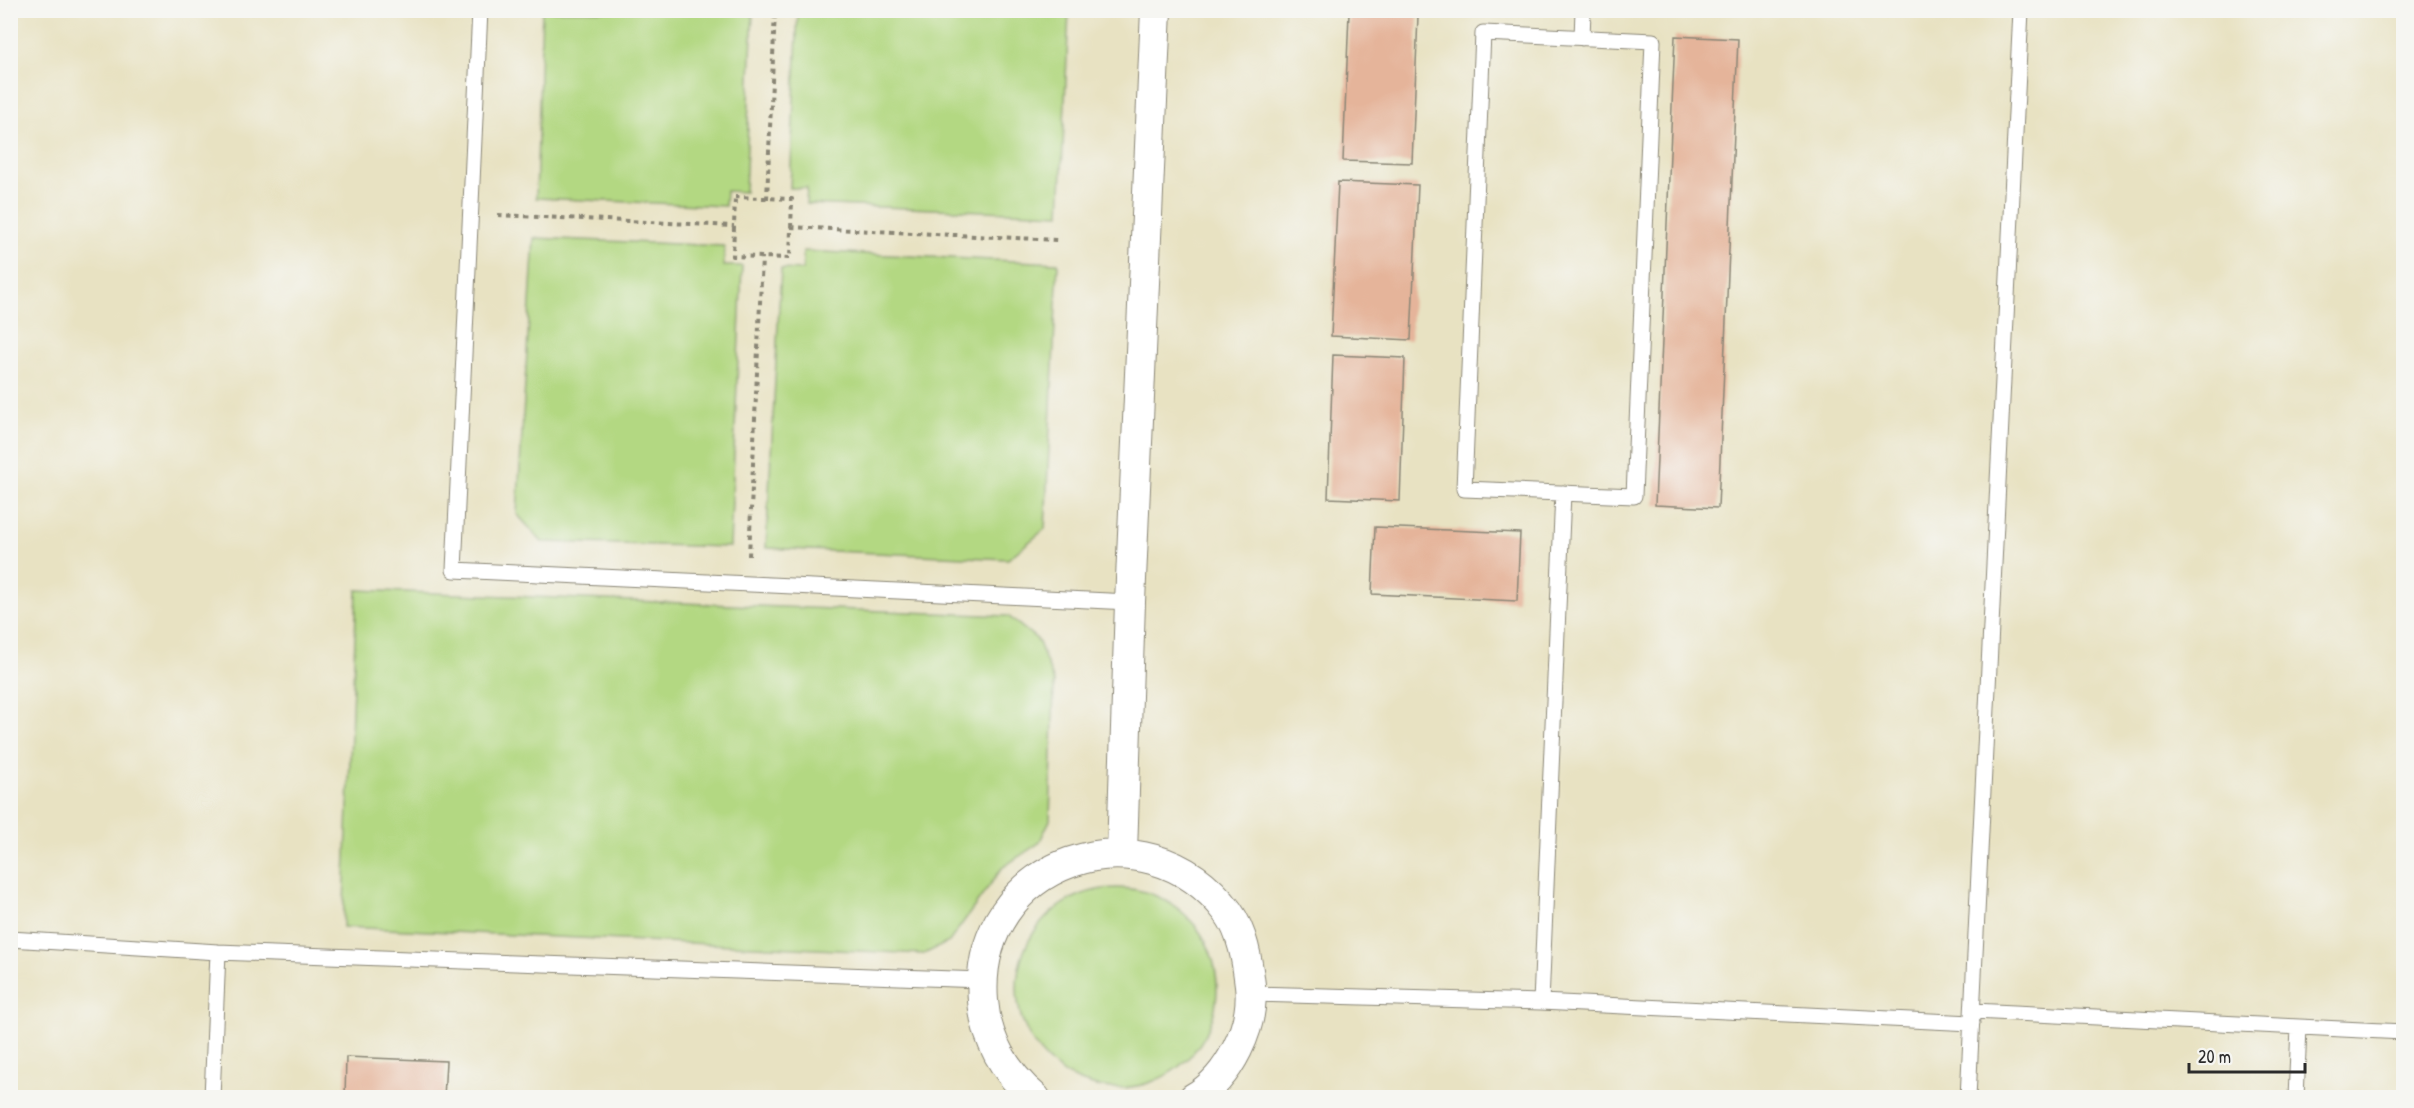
<svg xmlns="http://www.w3.org/2000/svg" width="2414" height="1108" font-family="'Patrick Hand',sans-serif">
	<style>
		.green { fill: #b3d882; stroke: #6f8256; stroke-width: 1.5 }
		.building { fill: #e5b49a }
		.lines { fill: none; stroke-linecap: round; stroke-linejoin: round }
		.service-casing { stroke: #8a8676; stroke-width: 17 }
		.minor-casing { stroke: #8a8676; stroke-width: 32 }
		.path { stroke: #8a8676; stroke-width: 4; stroke-dasharray: 4.5 4.5; stroke-linecap: butt }
		.service { stroke: #fff; stroke-width: 15 }
		.minor { stroke: #fff; stroke-width: 30 }
	</style>
	<rect width="100%" height="100%" fill="#f6f6f2"/>
	<filter id="ink" filterUnits="userSpaceOnUse"><feTurbulence type="fractalNoise" baseFrequency=".0167" numOctaves="2"/><feDisplacementMap in="SourceGraphic" scale="12" xChannelSelector="R" yChannelSelector="G"/><feConvolveMatrix kernelMatrix="1 2 1 2 8 2 1 2 1" color-interpolation-filters="sRGB"/></filter>
	<filter id="wash" filterUnits="userSpaceOnUse"><feTurbulence type="fractalNoise" baseFrequency=".008" numOctaves="4" result="noise"/><feDisplacementMap in="SourceGraphic" scale="24" xChannelSelector="R" yChannelSelector="G"/><feGaussianBlur stdDeviation="1.35" result="paint"/><feColorMatrix in="noise" values="0 0 0 0 0 0 0 0 0 0 0 0 0 0 0 0 0 1.4 0 .05"/><feComposite in="paint" operator="in"/></filter>
	<g filter="url(#wash)">
		<rect width="100%" height="100%" fill="#e8e2c2"/>
		<path class="green" d="M542,11h211l-8,181 -19,-1 -1,15 -189,-8z
			M798,11h271l-9,203 -254,-10 1,-16h-17z
			M534,238l190,8v20h18l-12,281 -188,-5 -25,-28z
			M803,251l255,12 -13,266 -37,30 -242,-11 15,-279 22,1z
			M357,590l651,26 30,24 16,42 -4,138 -11,23 -37,25 -53,74 -25,12 -581,-27z
			M1017 988a100 100 0 1 1 200 0a100 100 0 1 1-200 0Z"/>
		<g id="blocks">
			<path class="building" d="M1349,13l69,3 -6,147 -69,-2z
				M1675,36l63,3 -20,469 -63,-3z
				M1338,182l80,3 -7,155 -80,-4z
				M1333,355l72,3 -5,143 -72,-3z
				M1375,527l145,6 -3,68 -145,-7z
				M346,1057l100,4 -2,37h-99z"/>
		</g>
	</g>
	<g filter="url(#ink)">
		<use href="#blocks" fill-opacity="0" stroke="#8a8676" stroke-width="1.5"/>
		<g class="lines">
			<defs>
				<path id="service" d="M480,10l-26,560 676,32
					M1483,33l170,8 -19,455 -170,-7z
					M1582,38l1,-28
					M10,939l208,13 763,28
					M1251,994l290,8 431,21
					M1541,1002l22,-509
					M1973,1011l431,21
					M212,1098l6,-146
					M1968,1098l53,-1088
					M2296,1098l3,-71"/>
				<path id="minor" d="M1122,853l8,-251 26,-592
					M1035,1098c-30,-25 -49,-59 -52,-97 -11,-140 162,-200 245,-89 15,21 19,48 22,73 5,41 -21,93 -56,113"/>
			</defs>
			<use href="#service" class="service-casing"/>
			<use href="#minor" class="minor-casing"/>
			<path class="path" d="M735,197l57,2 -2,59 -57,-2z
				M767,199l8,-189
				M498,215l236,11
				M791,227l267,13
				M749,556l13,-299"/>
			<use href="#service" class="service"/>
			<use href="#minor" class="minor"/>
		</g>
	</g>
	<rect width="2414" height="1108" fill="none" stroke="#f6f6f2" stroke-width="36"/>
	<path d="M2189 1063v9h116v-9" fill="none" stroke="#2b2b2b" stroke-width="3"/>
	<text x="2198" y="1063" font-size="18" fill="#2b2b2b" stroke="#f6f6f2" stroke-width="4.5" paint-order="stroke">20 m</text>
</svg>
